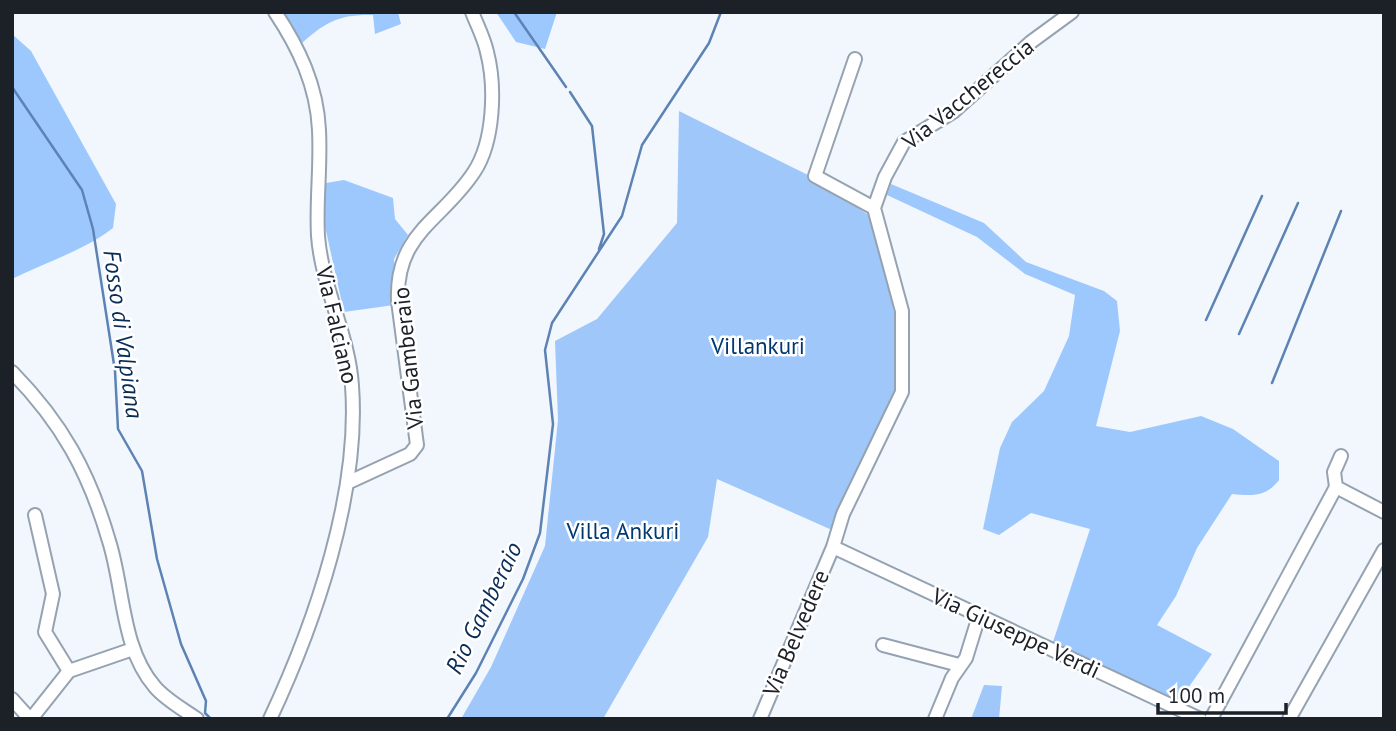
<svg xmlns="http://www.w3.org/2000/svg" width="1396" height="731" font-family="'PT Sans',sans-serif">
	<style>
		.green { fill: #9fc7f9 }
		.forest { fill: #9dc8fe }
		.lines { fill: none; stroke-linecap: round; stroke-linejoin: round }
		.stream { stroke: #5d83b4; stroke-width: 2.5 }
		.minor-casing { stroke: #95a2b1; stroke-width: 16 }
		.minor { stroke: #fff; stroke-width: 12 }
		.labels { text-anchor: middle; stroke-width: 5; stroke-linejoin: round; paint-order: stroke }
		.street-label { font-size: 23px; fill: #1c2027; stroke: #fff }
		.park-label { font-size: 23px; fill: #003872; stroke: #fff }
		.water-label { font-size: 24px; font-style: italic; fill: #082d57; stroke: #fff }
	</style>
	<rect width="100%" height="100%" fill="#f2f7fe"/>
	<path class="green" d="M679,111l131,65 63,42 27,121 -1,53 -67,138 -115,-51 -9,58 -105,182h-142l30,-52 54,-121 13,-126 -3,-79 42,-22 80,-96z
		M984,685l18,1 -3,33h-28z"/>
	<path class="forest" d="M284,12h114l3,12 -26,10 -2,-19c-33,-1 -48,7 -72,29z
		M496,12h61l-12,37 -29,-7z
		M12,34l19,17 85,153 -3,24c-30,23 -67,34 -101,51z
		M344,180l49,18 2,21 13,16 -14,24v46l-50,7 -20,-90 2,-39z
		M891,184l93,39 42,39 78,29 13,10 3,30 -24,95 34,6 71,-16 32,13 46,32v19c-13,17 -27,16 -47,14l-35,54 -21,48 -19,29 55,29 -33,47 -127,-56 38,-116 -59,-16 -32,22 -16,-6 17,-81 12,-26 32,-31 25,-55 6,-41 -50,-21 -48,-37 -90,-42z"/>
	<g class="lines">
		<path class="stream" d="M514,12l52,75
			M12,87l70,103 11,39 22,142 3,58 24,42 15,88 24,85 25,57 -1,12 6,6
			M570,92l22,34 12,108 -5,15
			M1206,320l56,-124
			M1239,334l59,-131
			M1272,383l69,-172
			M447,719l29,-46 47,-94 17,-46 13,-109 -8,-74 7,-27 70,-107 20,-71 67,-102 12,-31"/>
		<defs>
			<path id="minor" d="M855,59l-40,117 59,32
				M12,372c50,51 77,100 97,169 15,47 12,107 46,146 11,13 28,22 42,32
				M347,483l63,-29 7,-9 -19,-144c-3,-68 44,-80 76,-129 20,-30 22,-85 13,-120 -3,-14 -10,-27 -15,-40
				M1336,487l-2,-15 7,-16
				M35,515l18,79 -8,38 24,39
				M833,547l367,172
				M883,645l76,20
				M12,699l18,20
				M31,719l38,-48 64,-22
				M270,719c45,-96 90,-226 82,-333 -3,-51 -30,-98 -34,-150 -2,-35 3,-70 1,-106 -2,-44 -20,-82 -44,-118
				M760,719l73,-172 10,-33 59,-122v-81l-28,-103 11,-31 19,-35 49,-30 78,-70 41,-30
				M935,719l17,-41 14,-20 13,-42
				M1211,719l125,-232 48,25
				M1289,719l95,-169"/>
		</defs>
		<use href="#minor" class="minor-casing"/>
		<use href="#minor" class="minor"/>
	</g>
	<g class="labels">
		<g class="street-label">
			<text transform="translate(968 94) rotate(-39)" y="8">Via Vacchereccia</text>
			<text transform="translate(337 325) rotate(77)" y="8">Via Falciano</text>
			<text transform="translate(408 358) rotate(-96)" y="8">Via Gamberaio</text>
			<text transform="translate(796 633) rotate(-67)" y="8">Via Belvedere</text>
			<text transform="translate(1016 633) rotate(25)" y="8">Via Giuseppe Verdi</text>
		</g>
		<g class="park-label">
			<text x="758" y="354">Villankuri</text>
			<text x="623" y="539">Villa Ankuri</text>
		</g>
		<g class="water-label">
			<text transform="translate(123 334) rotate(82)" y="8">Fosso di Valpiana</text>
			<text transform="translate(484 608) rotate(-64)" y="8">Rio Gamberaio</text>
		</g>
	</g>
	<rect width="1396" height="731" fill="none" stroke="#1c2027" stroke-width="28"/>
	<path d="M1158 703v10h128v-10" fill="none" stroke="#1c2027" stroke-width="3.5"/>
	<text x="1168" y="703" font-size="21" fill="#1c2027" stroke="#ffffff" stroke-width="5" paint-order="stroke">100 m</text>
</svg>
